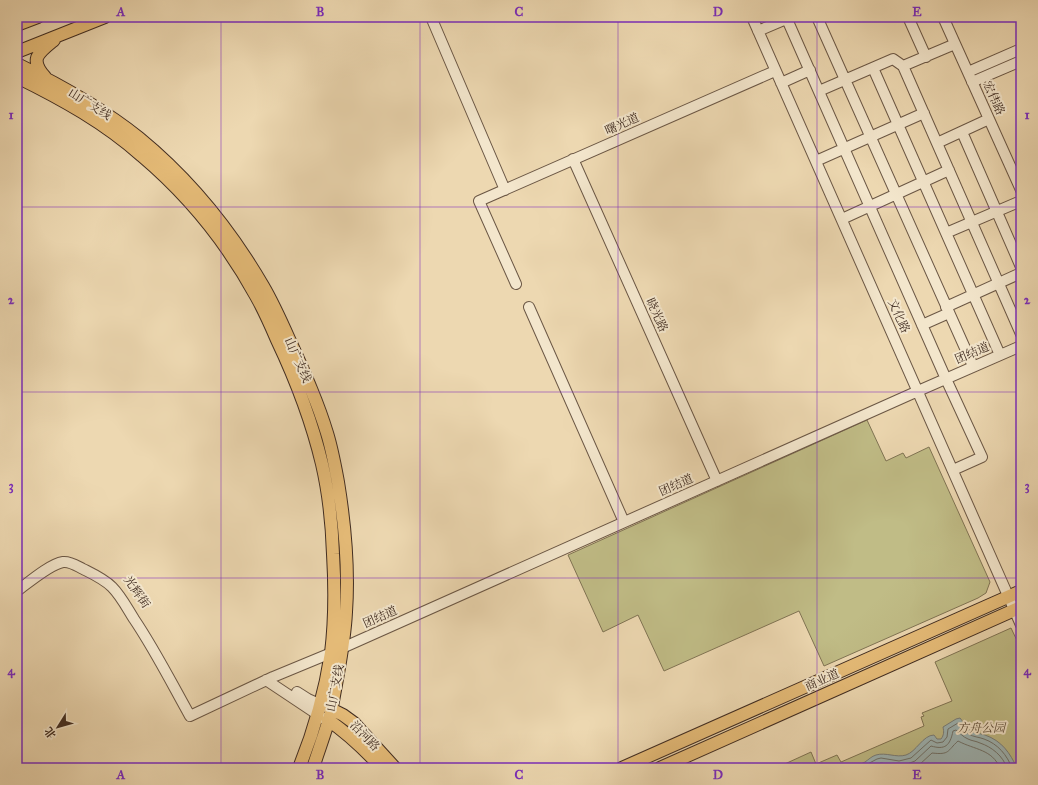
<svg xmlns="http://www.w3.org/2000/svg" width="1038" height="785" font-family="'IM FELL Great Primer','Noto Serif SC',serif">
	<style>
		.green { fill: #c0bc86; stroke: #807454 }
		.water { fill: #9eb7b8; stroke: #787f7c }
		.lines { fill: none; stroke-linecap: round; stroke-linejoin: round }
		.shore { stroke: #6f726c; stroke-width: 1 }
		.minor-casing { stroke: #6b5745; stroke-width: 12 }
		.major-casing { stroke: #402c21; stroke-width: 14 }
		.minor { stroke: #f3e6cc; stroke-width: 10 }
		.major { stroke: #e6bc78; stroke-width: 12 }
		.grid { fill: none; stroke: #7b2cbf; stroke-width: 1; stroke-opacity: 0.55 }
		.labels { text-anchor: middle; stroke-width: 4; stroke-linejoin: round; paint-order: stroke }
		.street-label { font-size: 12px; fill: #402c21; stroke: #f3e6cc }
		.park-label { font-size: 12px; font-style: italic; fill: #5a4935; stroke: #f3e6cc }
		.neatline { fill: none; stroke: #7b2cbf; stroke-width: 1.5 }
		.grid-label { font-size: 13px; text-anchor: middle; font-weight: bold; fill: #7b2cbf }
	</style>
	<rect width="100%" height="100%" fill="#edd8b1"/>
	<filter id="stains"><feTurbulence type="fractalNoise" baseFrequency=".005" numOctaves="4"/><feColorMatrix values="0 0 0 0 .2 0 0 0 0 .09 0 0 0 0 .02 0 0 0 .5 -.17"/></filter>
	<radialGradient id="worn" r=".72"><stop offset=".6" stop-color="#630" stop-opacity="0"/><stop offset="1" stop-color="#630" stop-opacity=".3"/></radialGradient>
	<path class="green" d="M867,420l19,41 17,-8 3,5 23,-11 61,135 -4,11 -8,5 -154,68 -25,-55 -135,60 -26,-56 -35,17 -35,-77z
		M1011,628l10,21v119h-245l35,-16 5,12 21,-9 4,7 83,-36 -3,-9 3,-1 -2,-3 30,-12 -17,-39z"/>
	<path class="water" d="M960,718c3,3 4,8 7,10 5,5 12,5 18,7 17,6 25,18 32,33h-163c4,-3 7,-4 11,-6 3,-2 7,-6 11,-7 10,-3 20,3 30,0 10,-3 17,-20 28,-20l3,4h4c3,-4 3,-7 2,-12l13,-8z"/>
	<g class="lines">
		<path class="shore" d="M860,768l17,-9 4,-1 18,3 12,-3 20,-18 6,3 6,-1 4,-5 1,-8 10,-6c4,3 5,8 11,11 4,3 10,3 15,5 14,5 23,16 28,29
			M872,768l6,-4 3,-1 17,3 9,-2 8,-3 16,-15c14,4 19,0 22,-15l3,-1c4,3 7,7 12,9 4,2 8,2 12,4 12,4 23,13 27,25
			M914,768l5,-3 13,-12c18,2 15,-2 26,-12 17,9 34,8 42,27"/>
		<defs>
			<path id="minor" d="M431,17l74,173
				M752,17l269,608
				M786,17l160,362 36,78 -29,13
				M817,17l156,349
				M908,17l18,40
				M943,17l78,173
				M758,31l33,-14
				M955,44l-52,22 118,268
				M873,68l127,287
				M968,72l53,-23
				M972,82l49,-21
				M781,83l29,-13
				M819,91l74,-32 10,7
				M962,132l59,135
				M937,143l52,-24
				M573,159l144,322
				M816,161l108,-48
				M842,219l107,-49
				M946,233l75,-32
				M516,284l-37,-83 296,-130
				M529,307l95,215
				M946,307l75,-34
				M922,325l27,-12
				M17,591c11,-8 33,-27 46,-29 7,-1 14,4 20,7 10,5 21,10 29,18 9,9 15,21 22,32 21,31 38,65 56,97l83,-39 58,-24 587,-262 103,-45
				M266,680l57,38
				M297,692l11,7 18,8"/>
			<path id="major" d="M17,25l21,-8
				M17,52l88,-35
				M17,64c43,21 85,44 122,74 50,41 92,93 124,148 10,17 18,35 26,53 14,31 28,61 38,94 5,16 8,33 11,49 7,43 11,87 8,130 -1,22 -5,45 -9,67 -2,11 -4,22 -6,33 -5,19 -12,37 -18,56
				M17,77c45,22 88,46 125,79 46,39 85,87 114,140 8,14 15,30 21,44 19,40 35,82 45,124 7,30 10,60 11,90 2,33 2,66 -2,99 -6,39 -17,78 -32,115
				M45,77c-16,-18 -7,-24 9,-37
				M331,709l12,6 11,8 41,45
				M328,720c21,14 37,30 54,48
				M622,768l399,-177
				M660,768l361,-161"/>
		</defs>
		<use href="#minor" class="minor-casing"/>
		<use href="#major" class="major-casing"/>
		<use href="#minor" class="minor"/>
		<use href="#major" class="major"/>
	</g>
	<path class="grid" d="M221,17v751M420,17v751M618,17v751M817,17v751M17,207h1004M17,392h1004M17,578h1004"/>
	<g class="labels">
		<g class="street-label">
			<text transform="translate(994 98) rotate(66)" y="4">宏伟路</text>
			<text transform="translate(90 104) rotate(32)" y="4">山广支线</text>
			<text transform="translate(622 124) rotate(-24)" y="4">曙光道</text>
			<text transform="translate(657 315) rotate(66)" y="4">晓光路</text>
			<text transform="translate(899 316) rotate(66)" y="4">文化路</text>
			<text transform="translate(972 353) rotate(-23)" y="4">团结道</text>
			<text transform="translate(298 360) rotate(66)" y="4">山广支线</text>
			<text transform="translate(676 485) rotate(-24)" y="4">团结道</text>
			<text transform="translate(137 592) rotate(55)" y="4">光辉街</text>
			<text transform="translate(380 617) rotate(-24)" y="4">团结道</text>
			<text transform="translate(822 680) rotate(-24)" y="4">商业道</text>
			<text transform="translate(335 688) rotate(-79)" y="4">山广支线</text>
			<text transform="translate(365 736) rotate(46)" y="4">沿河路</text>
		</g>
		<g class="park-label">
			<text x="981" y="732">方舟公园</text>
		</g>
	</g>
	<rect width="1038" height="785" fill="none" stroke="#edd8b1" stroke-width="44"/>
	<g transform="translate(58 727) rotate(233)" stroke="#f3e6cc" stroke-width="3" paint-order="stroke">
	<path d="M0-3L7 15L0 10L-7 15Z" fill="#402c21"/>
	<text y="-6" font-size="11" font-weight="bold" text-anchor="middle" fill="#402c21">北</text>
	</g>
	<rect x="22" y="22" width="994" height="741" class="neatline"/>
	<g class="grid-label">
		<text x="121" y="16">A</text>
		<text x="320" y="16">B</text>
		<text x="519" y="16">C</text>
		<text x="718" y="16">D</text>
		<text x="917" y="16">E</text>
		<text x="11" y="119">1</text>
		<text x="1027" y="119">1</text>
		<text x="11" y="304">2</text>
		<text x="1027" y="304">2</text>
		<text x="11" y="490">3</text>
		<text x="1027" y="490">3</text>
		<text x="11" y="675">4</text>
		<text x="1027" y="675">4</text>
		<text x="121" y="779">A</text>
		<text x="320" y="779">B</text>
		<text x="519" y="779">C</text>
		<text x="718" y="779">D</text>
		<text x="917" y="779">E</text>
	</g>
	<rect width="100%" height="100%" filter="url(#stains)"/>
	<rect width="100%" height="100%" fill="url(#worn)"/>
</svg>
